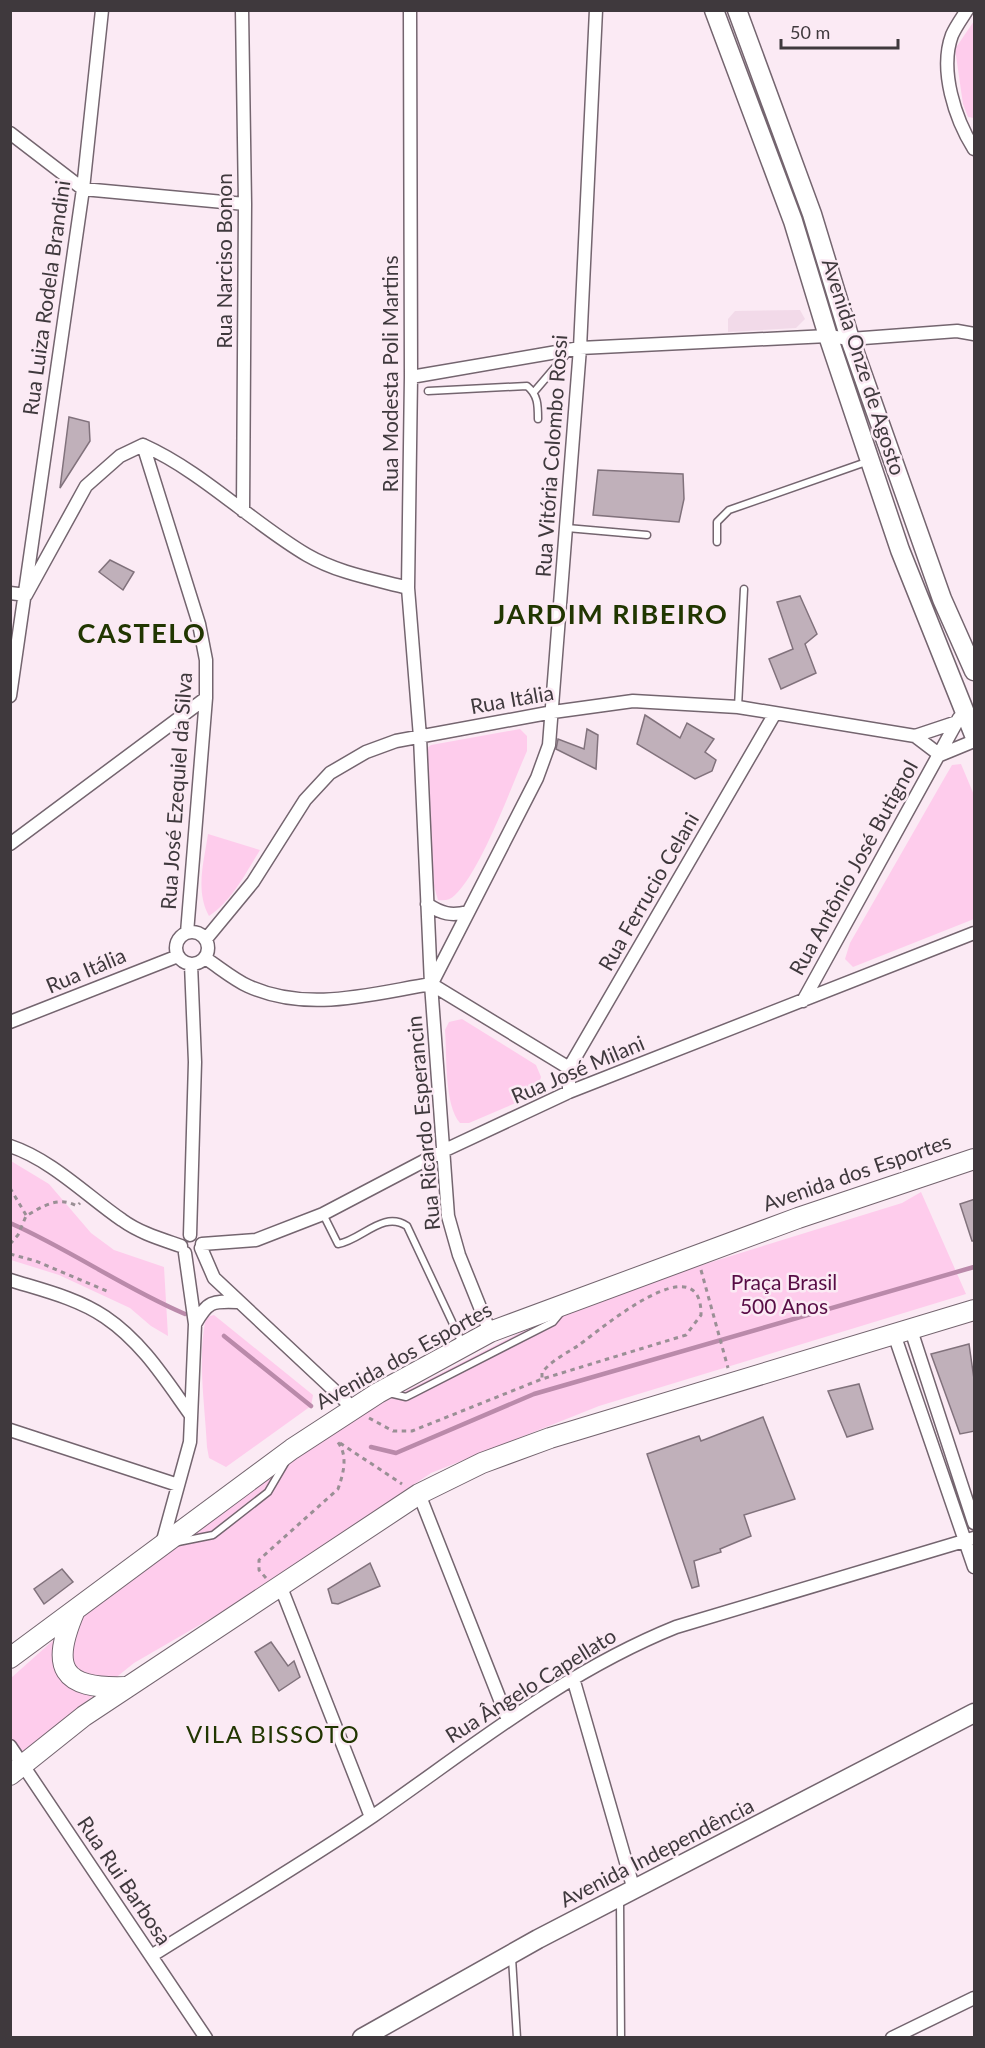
<svg xmlns="http://www.w3.org/2000/svg" width="985" height="2048" font-family="Lato,sans-serif">
	<style>
		.built { fill: #f2dae9 }
		.green { fill: #feccec }
		.lines { fill: none; stroke-linecap: round; stroke-linejoin: round }
		.stream { stroke: #ba8aaa; stroke-width: 4.5 }
		.building { fill: #c0b0ba; stroke: #81727c; stroke-width: 1.5 }
		.lane-casing { stroke: #74656f; stroke-width: 9 }
		.street-casing { stroke: #74656f; stroke-width: 15 }
		.secondary-casing { stroke: #74656f; stroke-width: 21 }
		.primary-casing { stroke: #74656f; stroke-width: 22 }
		.path { stroke: #9a8f95; stroke-width: 3; stroke-dasharray: 4.5 4.5; stroke-linecap: butt }
		.lane { stroke: #fff; stroke-width: 6 }
		.street { stroke: #fff; stroke-width: 12 }
		.secondary { stroke: #fff; stroke-width: 18 }
		.primary { stroke: #fff; stroke-width: 20 }
		.labels { text-anchor: middle; stroke-width: 5; stroke-linejoin: round; paint-order: stroke }
		.street-label { font-size: 21px; fill: #3f393d; stroke: #fbeaf4 }
		.park-label { font-size: 21px; fill: #580d46; stroke: #fbeaf4 }
		.quarter-label { font-size: 24px; letter-spacing: 1.5px; fill: #213601; stroke: #fbeaf4 }
		.district-label { font-size: 27px; font-weight: bold; letter-spacing: 1.5px; fill: #213601; stroke: #fbeaf4 }
	</style>
	<rect width="100%" height="100%" fill="#fbeaf4"/>
	<path class="built" d="M800,310l5,9 -9,9 -68,4v-13l7,-8z"/>
	<path class="green" d="M974,21v97l-6,-1 -5,-13 -8,-55z
		M520,729l7,7v15c-16,36 -46,120 -72,144 -5,5 -10,6 -17,5l-4,-14 -9,-136 6,-5z
		M961,764l13,31v124l-121,48 -8,-8 5,-16 95,-166 7,-12z
		M208,834l52,16c-15,24 -28,51 -51,66 -14,-26 -5,-54 -1,-82z
		M462,1019l74,46 5,12 -4,14 -12,8 -56,24h-9c-16,-18 -13,-69 -15,-93l4,-8z
		M11,1161l38,23 42,49 23,17 50,17 4,69 -17,-10 -21,-18 -71,-33 -48,-15z
		M921,1192l45,102 -367,112 -168,67 -197,132 -100,58 -123,99v-84l84,-75 130,-102 134,-86 217,-111 326,-101z
		M214,1315l99,80 -2,11 -85,61 -17,-9 -2,-11c-2,-42 -10,-89 -1,-130z"/>
	<g class="lines">
		<path class="stream" d="M10,1223c61,27 114,65 175,91
			M224,1336l87,70
			M371,1447l25,6 138,-59 440,-127"/>
	</g>
	<path class="building" d="M69,417l20,5 1,19 -30,47z
		M598,470l85,4 1,25 -5,23 -86,-7z
		M110,560l24,12 -11,18 -24,-18z
		M800,596l17,38 -12,10 11,29 -35,16 -12,-30 24,-10 -16,-47z
		M645,715l35,23 7,-15 27,16 -9,13 11,8 -4,11 -17,8 -58,-35z
		M587,729l11,6 -2,34 -40,-20 2,-10 26,10z
		M975,1199v42h-3l-12,-37z
		M969,1344l6,42v45l-15,3 -29,-80z
		M859,1384l14,45 -26,8 -19,-46z
		M763,1417l32,82 -51,16 7,21 -31,13 1,3 -27,9 5,25 -7,2 -45,-134 52,-18 2,5z
		M370,1563l10,23 -42,18 -6,-1 -4,-14z
		M62,1569l11,13 -29,22 -10,-15z
		M271,1642l17,24 6,-5 6,16 -21,14 -24,-39z"/>
	<g class="lines">
		<defs>
			<path id="lane" d="M428,391l99,-5c11,9 11,19 11,33
				M534,392l35,-41
				M567,528l80,7
				M717,542v-20l12,-12 140,-49
				M738,707l6,-118
				M323,1214l15,30c24,-4 45,-34 69,-18l55,117
				M389,1393l17,4 8,-4 139,-71 9,-11
				M178,1542l35,-7 55,-43 17,-29
				M620,1901l1,137
				M512,1958l5,80"/>
			<path id="street" d="M242,10l3,194 -2,307
				M410,10l1,367 -3,211 12,149 11,247 17,232 11,39 31,77
				M967,10c-5,8 -11,16 -15,25 -13,35 3,84 22,114
				M10,133l73,56 162,15
				M411,377l169,-29 248,-12 22,3 107,-8 17,3
				M143,445l56,179 7,36v38l-19,235
				M10,593l16,2 60,-109 34,-30 23,-11c60,27 108,77 164,110 31,18 67,24 101,33
				M10,696l73,-507 19,-179
				M915,736l25,19
				M940,755l34,-14
				M10,844l196,-146
				M427,904c15,10 24,12 41,8
				M176 948a16 16 0 1 1 32 0a16 16 0 1 1-32 0Z
				M206,939l47,-57 52,-82 25,-27 36,-21 30,-11 157,-29 80,-11 105,6 177,29 42,-14
				M205,958c14,9 28,21 43,28 59,27 122,8 183,-2l138,84
				M432,983l105,-205 12,-33 31,-397 16,-338
				M803,1001l156,-283
				M10,1022l168,-66
				M569,1092v-24l205,-353
				M10,1146c42,14 77,50 112,74 18,13 39,19 59,26
				M190,1235l5,-173 -4,-98
				M202,1244l54,-4 67,-26 120,-63 126,-59 405,-159
				M201,1248l13,30 139,130
				M10,1280c32,10 67,18 95,37 37,25 60,62 85,97
				M195,1324c13,-23 17,-23 42,-22
				M911,1330l63,193
				M894,1334l80,233
				M10,1430l168,55
				M419,1494l89,226
				M162,1544l28,-102 5,-118 -10,-71
				M280,1585l91,232
				M573,1678l61,212
				M10,1746l196,292
				M151,1956c73,-46 150,-91 222,-140 98,-68 191,-144 303,-189l298,-89
				M892,2038l82,-40"/>
			<path id="secondary" d="M714,10l79,211 35,115 72,214 74,185
				M737,10l75,204 38,125 92,260 32,72
				M362,2038l176,-99 436,-226"/>
			<path id="primary" d="M75,1610c-25,58 -14,79 50,77
				M10,1658l282,-209 86,-56 112,-61 308,-114 176,-59
				M10,1775l74,-59 335,-222 63,-31 68,-25 424,-128"/>
		</defs>
		<use href="#lane" class="lane-casing"/>
		<use href="#street" class="street-casing"/>
		<use href="#secondary" class="secondary-casing"/>
		<use href="#primary" class="primary-casing"/>
		<path class="path" d="M10,1188l16,27
			M10,1244l8,-9 8,-19c17,-10 32,-20 51,-10l3,-3
			M10,1254l26,7 73,31
			M701,1270l27,98
			M369,1418l24,13h19l130,-52 144,-44 15,-20c1,-72 -100,14 -122,30 -12,8 -29,16 -37,28v6
			M340,1443l62,41
			M266,1578l-7,-8v-10l79,-71c6,-17 11,-36 -3,-50"/>
		<use href="#lane" class="lane"/>
		<use href="#street" class="street"/>
		<use href="#secondary" class="secondary"/>
		<use href="#primary" class="primary"/>
	</g>
	<g class="labels">
		<g class="street-label">
			<text transform="translate(225 261) rotate(-90)" y="7">Rua Narciso Bonon</text>
			<text transform="translate(47 298) rotate(-82)" y="7">Rua Luiza Rodela Brandini</text>
			<text transform="translate(863 367) rotate(72)" y="7">Avenida Onze de Agosto</text>
			<text transform="translate(391 374) rotate(-90)" y="7">Rua Modesta Poli Martins</text>
			<text transform="translate(552 456) rotate(-86)" y="7">Rua Vitória Colombo Rossi</text>
			<text transform="translate(512 700) rotate(-10)" y="7">Rua Itália</text>
			<text transform="translate(177 791) rotate(-86)" y="7">Rua José Ezequiel da Silva</text>
			<text transform="translate(854 868) rotate(-61)" y="7">Rua Antônio José Butignol</text>
			<text transform="translate(649 892) rotate(-60)" y="7">Rua Ferrucio Celani</text>
			<text transform="translate(86 971) rotate(-23)" y="7">Rua Itália</text>
			<text transform="translate(578 1070) rotate(-23)" y="7">Rua José Milani</text>
			<text transform="translate(424 1123) rotate(-95)" y="7">Rua Ricardo Esperancin</text>
			<text transform="translate(857 1173) rotate(-19)" y="7">Avenida dos Esportes</text>
			<text transform="translate(404 1356) rotate(-29)" y="7">Avenida dos Esportes</text>
			<text transform="translate(531 1686) rotate(-32)" y="7">Rua Ângelo Capellato</text>
			<text transform="translate(657 1853) rotate(-27)" y="7">Avenida Independência</text>
			<text transform="translate(124 1881) rotate(56)" y="7">Rua Rui Barbosa</text>
		</g>
		<g class="park-label">
			<text x="784" y="1290">Praça Brasil<tspan x="784" dy="24">500 Anos</tspan></text>
		</g>
		<g class="quarter-label">
			<text x="273" y="1743">VILA BISSOTO</text>
		</g>
		<g class="district-label">
			<text x="611" y="624">JARDIM RIBEIRO</text>
			<text x="142" y="643">CASTELO</text>
		</g>
	</g>
	<rect width="985" height="2048" fill="none" stroke="#3f393d" stroke-width="24"/>
	<path d="M781 39v9h117v-9" fill="none" stroke="#3f393d" stroke-width="3"/>
	<text x="790" y="39" font-size="18" fill="#3f393d" stroke="#fbeaf4" stroke-width="4.5" paint-order="stroke">50 m</text>
</svg>
